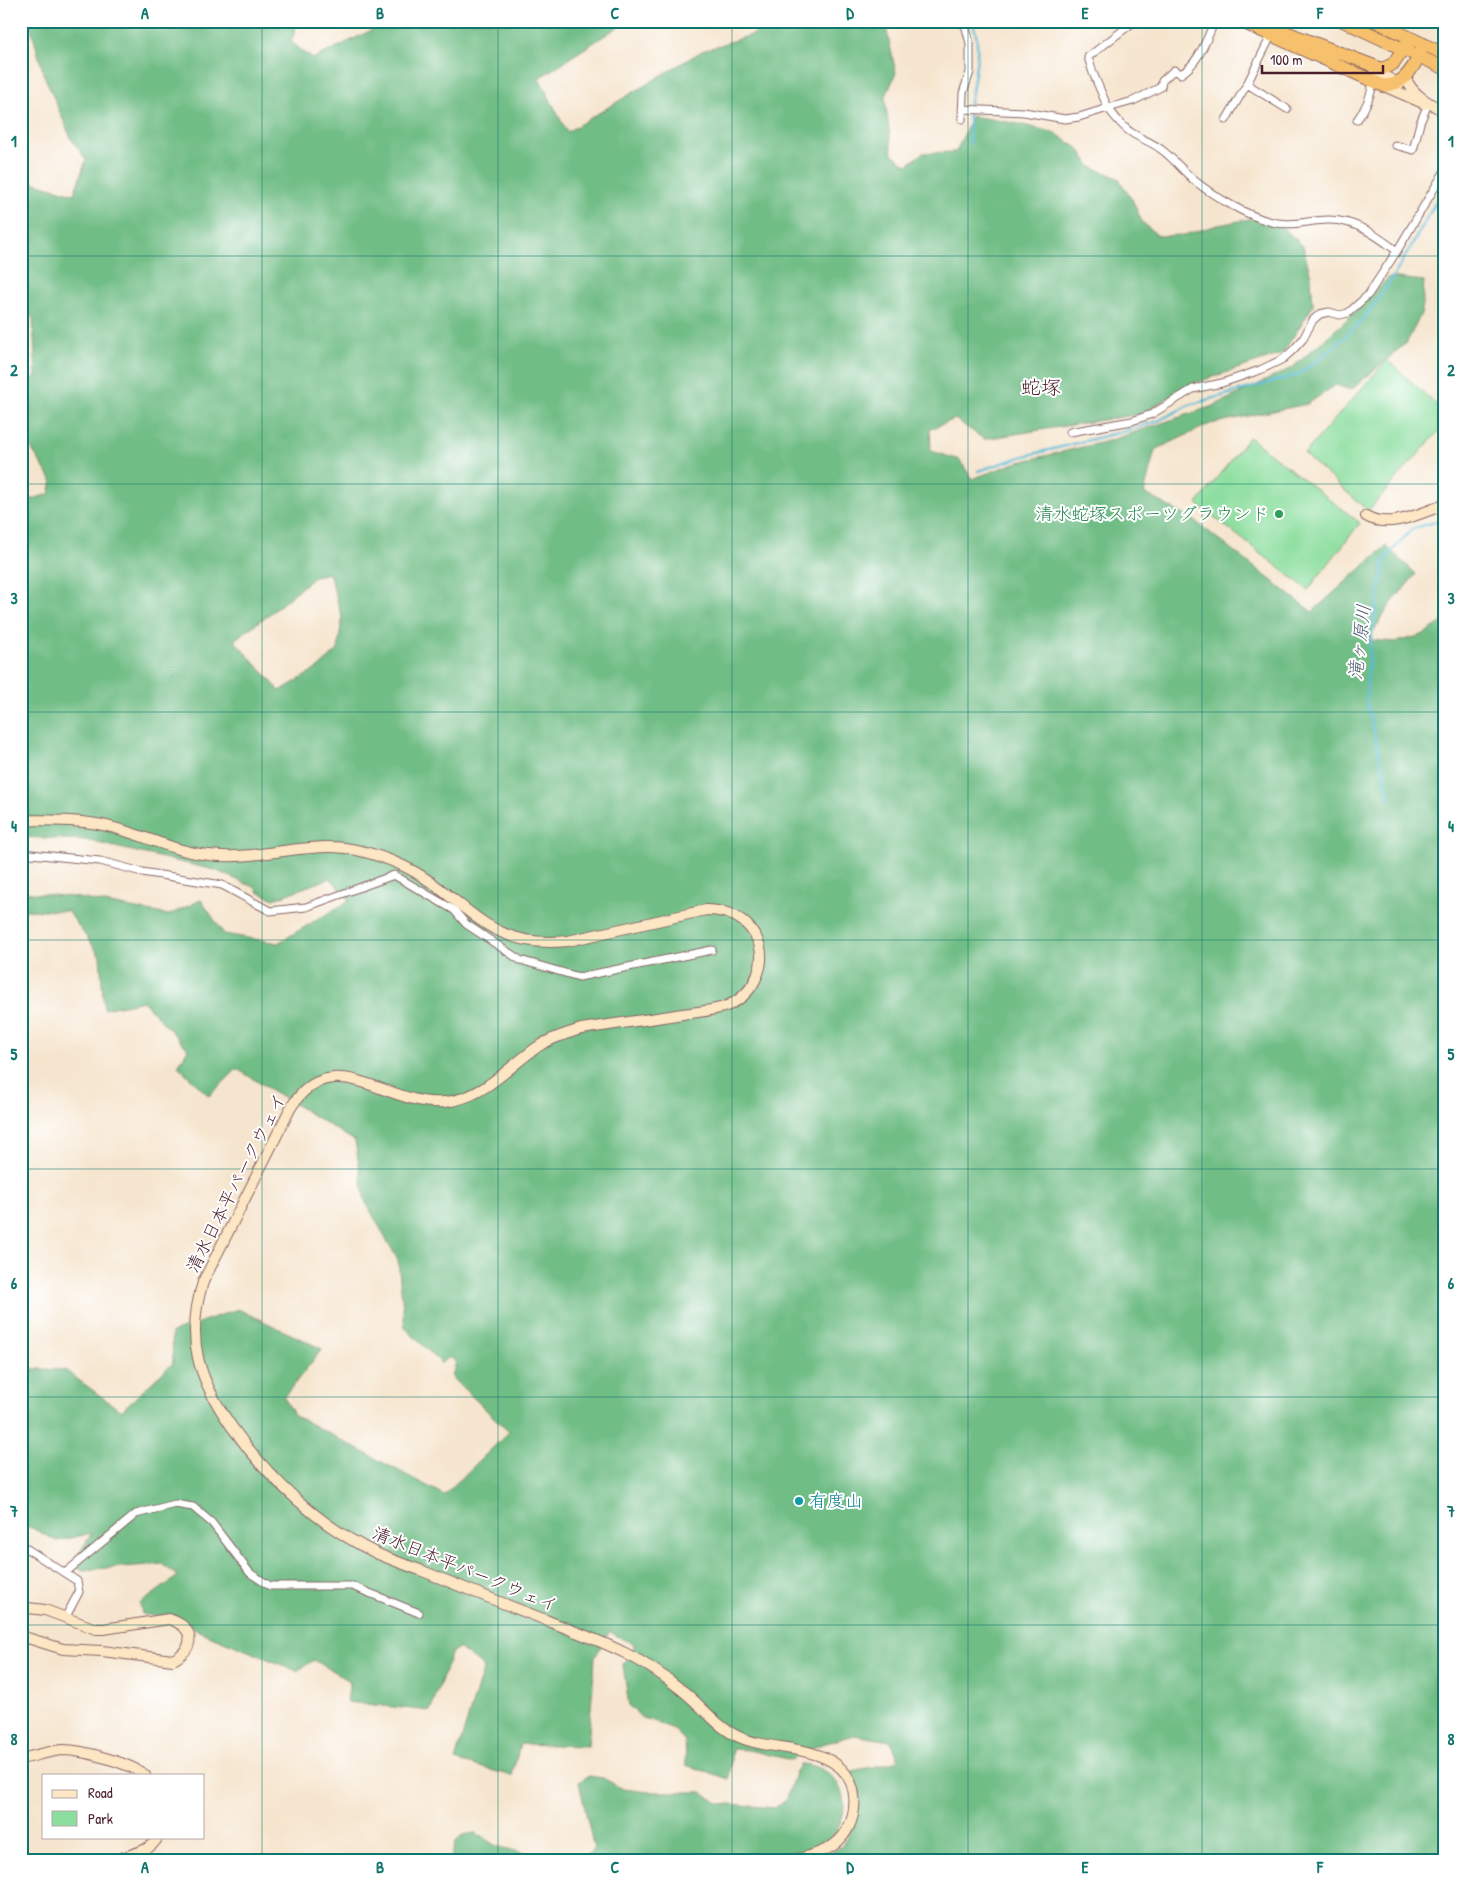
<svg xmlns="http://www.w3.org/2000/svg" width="1465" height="1881" font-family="'Patrick Hand','Klee One',sans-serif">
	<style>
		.green { fill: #8cde9f; stroke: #6b7e65 }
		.forest { fill: #71bd86; stroke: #5e6e58; fill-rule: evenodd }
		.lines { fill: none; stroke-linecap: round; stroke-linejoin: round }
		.stream { stroke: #59bbd8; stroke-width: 2.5 }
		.street-casing { stroke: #866464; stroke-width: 9 }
		.secondary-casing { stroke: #866464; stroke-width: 12 }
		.highway-casing { stroke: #866464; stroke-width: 14 }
		.street { stroke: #fff; stroke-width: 7 }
		.secondary { stroke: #fce6c4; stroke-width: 10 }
		.highway { stroke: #f7c06c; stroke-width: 12 }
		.grid { fill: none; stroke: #0f766e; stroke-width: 1; stroke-opacity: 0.55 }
		.leisure-dot { fill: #2e9e5b; stroke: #fff; stroke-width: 2 }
		.culture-dot { fill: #0f9aa8; stroke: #fff; stroke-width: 2 }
		.labels { text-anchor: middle; stroke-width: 4; stroke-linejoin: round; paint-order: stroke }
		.leisure-label { font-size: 18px; fill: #27864d; stroke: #fff; text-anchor: end }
		.street-label { font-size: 18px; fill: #4a1f2b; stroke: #fff }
		.culture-label { font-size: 18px; fill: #0d838f; stroke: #fff; text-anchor: start }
		.water-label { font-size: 19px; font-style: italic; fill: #505d70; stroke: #fff }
		.quarter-label { font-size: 20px; fill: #4a1f2b; stroke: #fff }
		.neatline { fill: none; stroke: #0f766e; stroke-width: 2 }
		.grid-label { font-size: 16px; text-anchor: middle; font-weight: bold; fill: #0f766e }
	</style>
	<rect width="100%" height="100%" fill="#fff"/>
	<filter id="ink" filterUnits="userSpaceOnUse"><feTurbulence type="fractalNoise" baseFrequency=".02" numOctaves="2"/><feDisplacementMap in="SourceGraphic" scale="10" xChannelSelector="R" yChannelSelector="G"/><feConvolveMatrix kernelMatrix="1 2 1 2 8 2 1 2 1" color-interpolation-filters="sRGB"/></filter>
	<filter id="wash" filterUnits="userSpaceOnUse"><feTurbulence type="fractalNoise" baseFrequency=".0096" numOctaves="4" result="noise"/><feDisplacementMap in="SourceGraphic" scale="20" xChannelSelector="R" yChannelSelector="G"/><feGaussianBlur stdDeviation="1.12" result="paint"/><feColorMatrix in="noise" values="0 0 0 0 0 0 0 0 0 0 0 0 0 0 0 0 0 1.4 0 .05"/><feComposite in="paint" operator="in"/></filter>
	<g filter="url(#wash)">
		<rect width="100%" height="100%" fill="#f6e5ce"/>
		<path class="green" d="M1387,360l57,51v14l-76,86 -64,-57z
			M1249,437l111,86 -52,67 -111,-86z"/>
		<path class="forest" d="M29,21h269l-7,21 22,17 77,-38h237l-88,57 28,54 135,-81 55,-18 9,-12h115l5,6 10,46 -11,25 7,56 15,11 16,-12 33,-1 16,-36 47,8 36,9 24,16 12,18 27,11 14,21 10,23 16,14 26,-1 34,-10 37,-7 25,7 23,21 8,31 2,29 -31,48 -87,29 -55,31 -156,25 -29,-20 -25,10 1,22 29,9 12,19 43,-16 93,-22 105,-35 79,-38 49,-43 48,-48 35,4 -2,31 -15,30 -56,48 -15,-5 -29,19 -97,20 -55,26 -11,43 51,28 117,91 74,-66 30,28 -26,31 -22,35 28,2 26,-7 22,-14v1239h-625l23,-14 8,-15 8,-25 1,-15 -8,-20 37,-7 11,-4 -8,-19 -37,-6 -38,11 -25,14 -42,-10 -17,-1 -3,30 -43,-14 -1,-24 -11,-12 -33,-12 -12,-11 -6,-41 12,-20 -26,-13 -14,25 -7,89 -68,-2 -8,32 -57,-16 29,-93 -25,-19 -7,4 -22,59 -83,-9 3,-21 -36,-21 -17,11 -98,-40 -17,-11 -40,-6 -2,-10 38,-28 -16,-12 -81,6 -7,-9 18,-28 -35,8 -25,-13 -11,-3v-157l44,2 56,41 52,-48 -1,-31 66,-23 84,40 -38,48 10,18 150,80 65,-63 -57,-55 4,-15 -6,-5 -9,6 -36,-35 -7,-68 -33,-59 -10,-60 -118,-72 -28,27 -31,-30 10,-17 -45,-48 -39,8 -4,-53 -32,-45 -47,-1v-18l52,5 96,18 32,-15 23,34 54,9 72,-43 -20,-22 -56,21 -16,-7 -2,-4 -41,-18 -130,-30 -64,-3v-343l8,6 20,-6 3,-13 -31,-49v-45l15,-11 -3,-59 -12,-7v-131l53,15 12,-34 -15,-22 -27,-63zM329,573l13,44 -4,33 -20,18 -38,23 -46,-51 38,-28 43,-36z
			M801,1764c53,2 58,72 8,86 -36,10 -76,10 -114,10 -35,0 -71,0 -106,0l-2,-5 7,-6 -15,-67 10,-6 14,2 20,11 25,3h54l16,11 57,5 12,-10 8,-25z
			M476,1833l20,13 36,9 7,5h-88c5,-19 3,-25 25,-27z"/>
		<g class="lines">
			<path class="stream" d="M970,143c0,-9 -1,-19 -1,-28 1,-29 16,-65 3,-94
				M978,471l43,-14 104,-26 33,-10 31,-16 108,-30c21,-14 51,-39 67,-57 32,-39 54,-86 80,-130
				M1390,799l-24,-99 4,-53 15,-88 27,-30 32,-10"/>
		</g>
	</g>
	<g filter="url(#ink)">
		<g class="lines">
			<defs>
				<path id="street" d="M1135,21l-47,36 5,16 15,35 25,-7 28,-14 1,-6 12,-11 7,4c18,-11 25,-34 34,-53
					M1247,84l40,25
					M962,109l62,3 41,7 14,-2 29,-9c7,9 14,19 24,25 9,6 20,9 30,17 12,9 21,21 33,31 20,16 52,35 77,41 20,5 37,-2 57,-2 27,0 48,16 68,31
					M962,119l1,-26 7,-21v-28l-4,-16 -4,-7
					M1226,120l21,-36 24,-48
					M1357,120c9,-12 14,-23 16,-38
					M1395,145l18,5 7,-27 8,-19
					M1070,432l62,-11 20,-7 41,-25 29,-6 38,-13 23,-11 10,-9 10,-11 10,-19 7,-6 9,-2 11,3 8,-2 20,-18 29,-44 47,-79
					M21,853l79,8 42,11 80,13 48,26 36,-4 88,-32 60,35 12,14 54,36 59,17 133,-27
					M21,1545l56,36 2,11 -14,26
					M65,1573l71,-59 39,-10 18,3 19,16 38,50 20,13h82l67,27"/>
				<path id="secondary" d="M1372,67l8,7 20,10
					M1405,76c6,18 23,27 39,35
					M1384,86l41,18
					M1366,516c23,14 54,-3 78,-11
					M21,820c30,1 61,-1 90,7 33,8 64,25 98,28 41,5 80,-8 120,-8 25,0 47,7 70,17 66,29 83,87 169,77l138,-31c20,0 38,7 49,25 15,26 0,58 -26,70 -16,7 -36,7 -53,10 -31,5 -63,9 -95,14 -13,4 -27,8 -39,15 -32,20 -56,54 -97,58 -57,6 -114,-62 -155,7l-87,173c-18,57 -5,97 29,145 37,52 87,99 146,127 14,6 28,11 42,16 42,17 84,34 126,50 26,11 54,20 79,33 20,10 41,24 58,38 18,14 33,35 54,45 31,15 72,8 100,29 25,19 22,60 -2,79 -12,9 -27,13 -42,16
					M21,1605l7,3 17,2 51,19h8l65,-10c25,8 28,28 4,41l-71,-9 -39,-2 -42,-13
					M21,1759c14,-3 28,-8 42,-9 20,0 66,13 82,25
					M116,1860c16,-7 33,-7 42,-23"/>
				<path id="highway" d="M1240,21l144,65c3,-1 8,-1 12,-3 13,-5 23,-26 28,-39
					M1257,21l125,48 11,-5 17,-26
					M1343,21l101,47
					M1375,21l69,33"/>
			</defs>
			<use href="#street" class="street-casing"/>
			<use href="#secondary" class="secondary-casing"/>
			<use href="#highway" class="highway-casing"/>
			<use href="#street" class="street"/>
			<use href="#secondary" class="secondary"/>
			<use href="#highway" class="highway"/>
		</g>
	</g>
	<path class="grid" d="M262,21v1839M498,21v1839M732,21v1839M968,21v1839M1202,21v1839M21,256h1423M21,484h1423M21,712h1423M21,940h1423M21,1169h1423M21,1397h1423M21,1625h1423"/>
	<circle class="leisure-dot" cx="1279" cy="514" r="5"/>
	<circle class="culture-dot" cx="799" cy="1501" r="5"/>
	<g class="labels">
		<g class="leisure-label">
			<text x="1269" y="520">清水蛇塚スポーツグラウンド</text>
		</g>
		<g class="street-label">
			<text transform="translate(236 1183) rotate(-63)" y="6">清水日本平パークウェイ</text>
			<text transform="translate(465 1569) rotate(22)" y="6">清水日本平パークウェイ</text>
		</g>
		<g class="culture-label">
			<text x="809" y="1507">有度山</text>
		</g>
		<g class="water-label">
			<text transform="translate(1359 642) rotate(-83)" y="7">滝ヶ原川</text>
		</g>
		<g class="quarter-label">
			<text x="1041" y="394">蛇塚</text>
		</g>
	</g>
	<rect width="1465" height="1881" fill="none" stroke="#fff" stroke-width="55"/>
	<rect x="42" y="1774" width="162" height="65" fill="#ffffff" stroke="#b7a5aa"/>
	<rect x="52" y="1790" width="25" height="8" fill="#fce6c4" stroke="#b7a5aa"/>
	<text x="88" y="1798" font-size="15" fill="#4a1f2b">Road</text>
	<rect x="52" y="1811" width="25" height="15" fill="#8cde9f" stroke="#b7a5aa"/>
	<text x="88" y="1824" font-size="15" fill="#4a1f2b">Park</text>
	<path d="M1262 65v8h121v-8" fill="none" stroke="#4a1f2b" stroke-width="2.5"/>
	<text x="1270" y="65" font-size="15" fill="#4a1f2b" stroke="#ffffff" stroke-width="4" paint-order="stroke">100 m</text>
	<rect x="28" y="28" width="1410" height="1826" class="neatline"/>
	<g class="grid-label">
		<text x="145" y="19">A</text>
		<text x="380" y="19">B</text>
		<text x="615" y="19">C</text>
		<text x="850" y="19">D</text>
		<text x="1085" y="19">E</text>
		<text x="1320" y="19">F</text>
		<text x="14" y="147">1</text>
		<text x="1451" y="147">1</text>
		<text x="14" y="376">2</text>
		<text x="1451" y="376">2</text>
		<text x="14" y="604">3</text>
		<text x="1451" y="604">3</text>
		<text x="14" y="832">4</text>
		<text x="1451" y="832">4</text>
		<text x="14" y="1060">5</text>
		<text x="1451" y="1060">5</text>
		<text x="14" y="1289">6</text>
		<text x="1451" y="1289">6</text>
		<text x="14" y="1517">7</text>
		<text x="1451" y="1517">7</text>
		<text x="14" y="1745">8</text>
		<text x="1451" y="1745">8</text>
		<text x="145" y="1873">A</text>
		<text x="380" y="1873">B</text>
		<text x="615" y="1873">C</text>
		<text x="850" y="1873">D</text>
		<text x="1085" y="1873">E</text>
		<text x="1320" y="1873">F</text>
	</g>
</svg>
